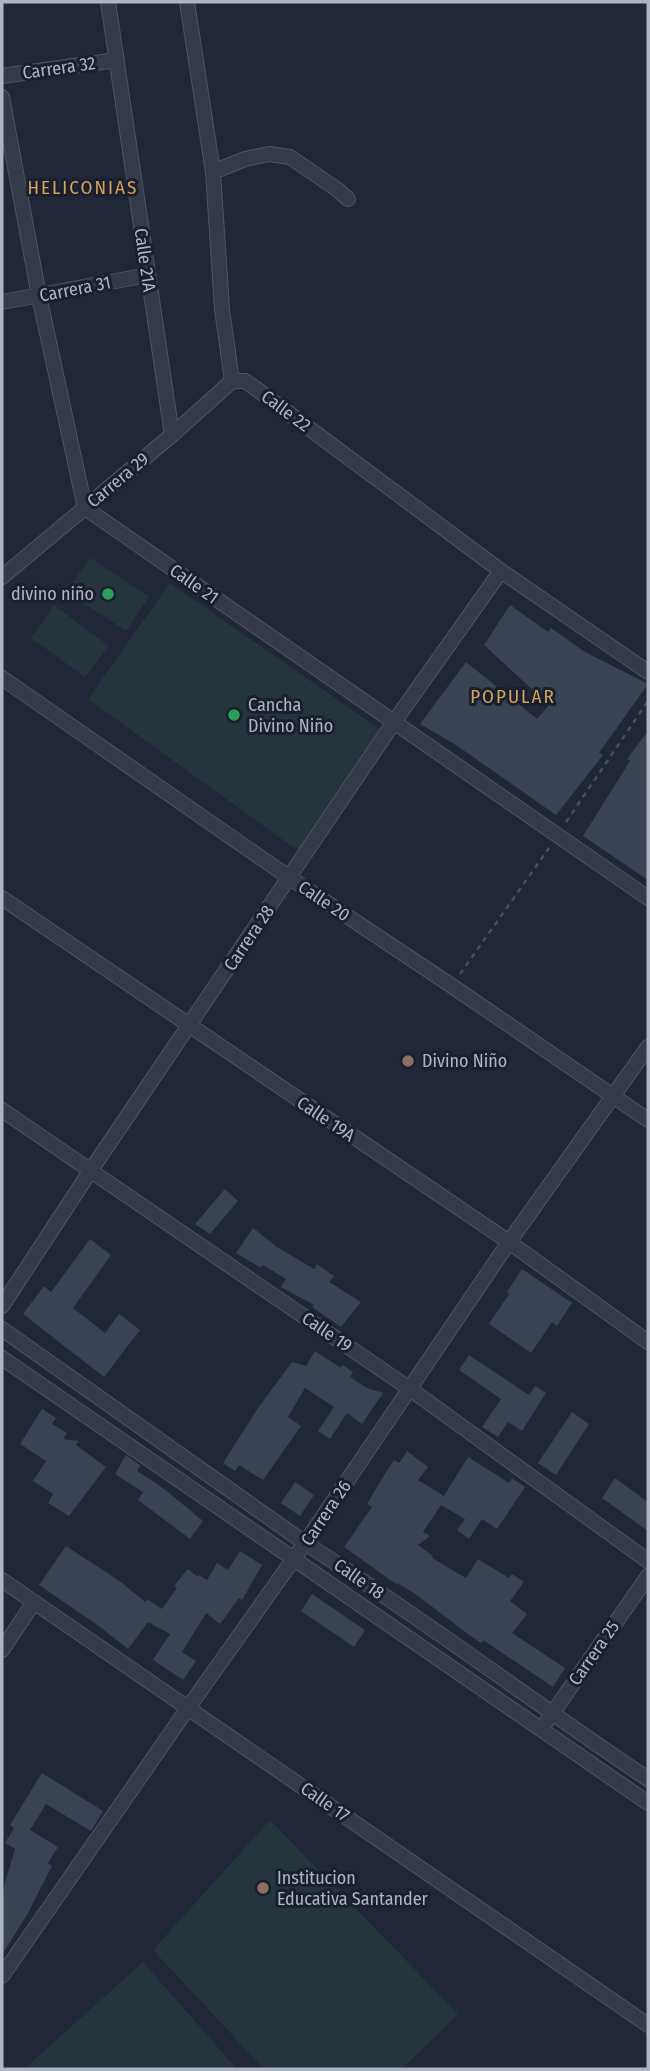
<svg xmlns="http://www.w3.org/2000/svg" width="650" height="2071" font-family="'Fira Sans Condensed',sans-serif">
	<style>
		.green { fill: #24353b }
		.building { fill: #3a4256 }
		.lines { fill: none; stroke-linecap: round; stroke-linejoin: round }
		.minor-casing { stroke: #4f5464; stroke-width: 16 }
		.path { stroke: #415157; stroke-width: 2.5; stroke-dasharray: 5 5; stroke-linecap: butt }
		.minor { stroke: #353a49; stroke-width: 14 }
		.leisure-dot { fill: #2e9e5b; stroke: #1a1f2d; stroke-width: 2.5 }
		.education-dot { fill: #8d6e63; stroke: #1a1f2d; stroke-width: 2.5 }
		.labels { text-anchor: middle; stroke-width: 6; stroke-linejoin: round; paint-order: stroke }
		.street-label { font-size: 18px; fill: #afb4c5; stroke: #1a1f2d }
		.poi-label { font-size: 18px; fill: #afb4c5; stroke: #1a1f2d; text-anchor: start }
		.neighbourhood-label { font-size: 19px; letter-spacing: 2px; fill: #d2a35e; stroke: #1a1f2d }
	</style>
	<rect width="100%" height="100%" fill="#212738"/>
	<path class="green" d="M91,558l58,39 -23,34 -60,-40z
		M170,583l211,147 -80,123 -213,-154z
		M54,605l55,41 -24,31 -54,-39z
		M270,1820l188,194 -56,55h-138l-111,-119z
		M143,1962l94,107h-213z"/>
	<path class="building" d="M510,605l38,27 3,-4 34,24 63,32 -49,69 4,2 -47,60 -100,-70 -36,-21 46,-62 71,57 12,-14 -65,-60z
		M648,731v149l-65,-44 47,-75 -3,-2z
		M225,1189l13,12 -28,33 -15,-10z
		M253,1228l24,19 37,22 3,-5 17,12 -5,6 32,20 -20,25 -29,-20 2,-2 -33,-18 5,-8 -23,-14 -2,3 -25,-15z
		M90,1239l21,16 -38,53 32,25 14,-19 21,16 -36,47 -81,-63 21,-28 7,6z
		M522,1269l50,34 -15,23 -5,-4 -21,31 -42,-29 20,-30 -2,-2z
		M315,1351l26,17 2,-3 10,7 -3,5 17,11 16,5 -21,31 -15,-11 -17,26 -12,-8 16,-24 -29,-19 -17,29 13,9 -38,54 -24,-15 -4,6 -12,-8 35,-55 34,-46 14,4z
		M469,1355l60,40 6,-9 11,7 -24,38 -14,-9 -10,15 -16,-10 19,-28 -42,-29z
		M42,1409l14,9 -4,6 15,9 -4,6 16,2 -3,4 30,22 -37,49 -21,-13 5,-9 -20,-13 13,-20 -26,-17z
		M572,1412l17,12 -33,51 -18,-12z
		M407,1451l21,16 -10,13 26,16 24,-39 41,26 3,-5 13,9 -28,42 -15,-10 -13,20 -12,-9 8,-11 -24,-14 -18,27 7,4 -12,9 15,11 -1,2 34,20 12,-19 31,19 3,-4 12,8 -14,19 17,13 -15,19 53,35 -12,19 -70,-47 -2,3 -13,-9 -54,-41 -17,-10 -1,1 -52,-37 28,-40 -5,-3 19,-32 8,-12 5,3z
		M126,1455l14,10 -3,6 26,17 40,33 -13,18 -52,-39 5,-8 -28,-18z
		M615,1478l33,24v29l-46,-33z
		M295,1482l19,13 -14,21 -19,-13z
		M66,1546l55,36 24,20 2,-3 15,10 15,-21 -3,-2 14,-17 10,8 1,-2 8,5 10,-17 11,7 12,-19 22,14 -20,35 -3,-2 -19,26 -14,-11 -24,39 14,9 -13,19 -30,-20 17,-26 -22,-12 -20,27 -32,-25 -57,-39z
		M312,1594l53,36 -11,17 -53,-36z
		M42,1773l61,38 -12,20 -45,-27 -16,26 28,17 -10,16 4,3 -24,47 -26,42v-62l13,-44 -10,-6 9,-15 -4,-3z"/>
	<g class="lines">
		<defs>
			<path id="minor" d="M108,2l64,433
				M187,2l26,170 9,137 10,72
				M2,76l115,-16
				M2,97l37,199 46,212 563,390
				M213,172l32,-13 24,-5 21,3 48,33 10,9
				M2,302l146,-27
				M232,381h13l10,7 246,183 147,101
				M2,577l170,-142 60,-54
				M2,678l288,200 162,108 196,134
				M2,898l507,344 139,100
				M2,1110l408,279 238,172
				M2,1306l89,-136 303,-448 107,-151
				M2,1329l303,214c117,75 228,159 343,236
				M2,1358l646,445
				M2,1580l646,445
				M2,1650l32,-48
				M547,1721l101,-145
				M2,1976l186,-268 117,-165 204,-301 139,-195"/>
		</defs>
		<use href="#minor" class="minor-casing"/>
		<path class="path" d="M566,822l82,-121
			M460,974l89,-126"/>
		<use href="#minor" class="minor"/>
	</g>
	<g class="leisure-dot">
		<circle cx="108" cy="594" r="7"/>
		<circle cx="234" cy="715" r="7"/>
	</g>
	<g class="education-dot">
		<circle cx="408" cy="1061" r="7"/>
		<circle cx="263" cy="1888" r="7"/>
	</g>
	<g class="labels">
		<g class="street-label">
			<text transform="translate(59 68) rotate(-8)" y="6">Carrera 32</text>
			<text transform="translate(145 260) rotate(82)" y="6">Calle 21A</text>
			<text transform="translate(75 289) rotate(-11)" y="6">Carrera 31</text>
			<text transform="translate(286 411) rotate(37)" y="6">Calle 22</text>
			<text transform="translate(118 480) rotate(-40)" y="6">Carrera 29</text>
			<text transform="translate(194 584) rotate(35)" y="6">Calle 21</text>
			<text transform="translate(324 901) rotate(34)" y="6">Calle 20</text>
			<text transform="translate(249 938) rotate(-56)" y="6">Carrera 28</text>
			<text transform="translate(326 1119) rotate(34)" y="6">Calle 19A</text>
			<text transform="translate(327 1332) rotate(34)" y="6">Calle 19</text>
			<text transform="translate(326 1513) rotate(-56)" y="6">Carrera 26</text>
			<text transform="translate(359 1579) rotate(35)" y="6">Calle 18</text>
			<text transform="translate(594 1653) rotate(-55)" y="6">Carrera 25</text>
			<text transform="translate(325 1802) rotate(35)" y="6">Calle 17</text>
		</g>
		<g class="poi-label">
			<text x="94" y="600" text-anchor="end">divino niño</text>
			<text x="248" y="711">Cancha<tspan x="248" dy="21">Divino Niño</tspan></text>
			<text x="422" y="1067">Divino Niño</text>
			<text x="277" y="1884">Institucion<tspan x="277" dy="21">Educativa Santander</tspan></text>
		</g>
		<g class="neighbourhood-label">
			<text x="83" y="194">HELICONIAS</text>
			<text x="513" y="703">POPULAR</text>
		</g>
	</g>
	<rect width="650" height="2071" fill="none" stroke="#afb4c5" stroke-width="7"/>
</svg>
